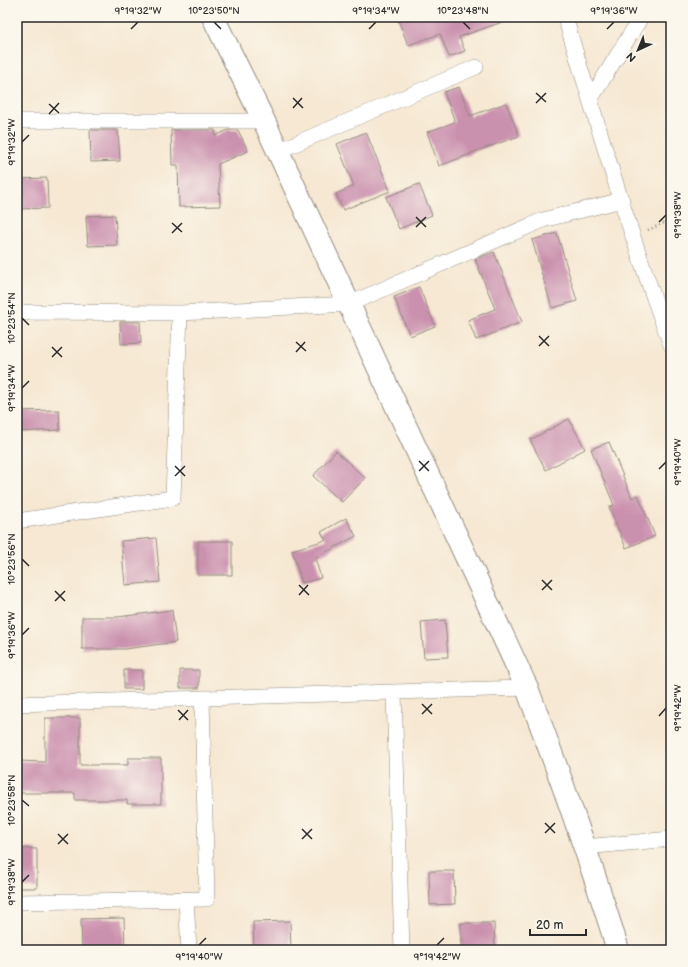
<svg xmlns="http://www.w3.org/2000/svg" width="688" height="967" font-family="'Balsamiq Sans',sans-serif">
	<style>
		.building { fill: #ca91ae }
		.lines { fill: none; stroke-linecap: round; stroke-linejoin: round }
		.street-casing { stroke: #908a7f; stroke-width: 16 }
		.highway-casing { stroke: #908a7f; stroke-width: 24 }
		.path { stroke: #908a7f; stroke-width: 2.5; stroke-dasharray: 1 3; stroke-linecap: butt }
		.street { stroke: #fff; stroke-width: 15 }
		.highway { stroke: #fff; stroke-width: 22 }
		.ticks { fill: none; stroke: #2b2b2b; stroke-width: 1.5 }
		.neatline { fill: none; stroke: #2b2b2b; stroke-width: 1.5 }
		.ticks-label { font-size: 10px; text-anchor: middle; fill: #2b2b2b }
	</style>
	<rect width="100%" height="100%" fill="#fbf7ec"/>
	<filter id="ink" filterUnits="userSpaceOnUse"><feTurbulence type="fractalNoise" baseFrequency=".025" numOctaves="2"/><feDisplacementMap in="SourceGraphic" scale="8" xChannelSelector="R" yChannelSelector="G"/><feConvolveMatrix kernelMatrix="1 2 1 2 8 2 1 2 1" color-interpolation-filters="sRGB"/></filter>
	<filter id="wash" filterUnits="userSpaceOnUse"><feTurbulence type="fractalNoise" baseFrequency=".012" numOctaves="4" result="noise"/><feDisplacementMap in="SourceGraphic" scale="16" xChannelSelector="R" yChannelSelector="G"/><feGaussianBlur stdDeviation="0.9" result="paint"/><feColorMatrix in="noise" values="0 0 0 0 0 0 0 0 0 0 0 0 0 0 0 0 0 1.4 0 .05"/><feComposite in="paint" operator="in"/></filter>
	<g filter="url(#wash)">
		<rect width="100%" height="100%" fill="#f6e8d3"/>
		<g id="blocks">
			<path class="building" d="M397,17h113l1,2 -52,18 6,14 -16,6 -9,-23 -32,11z
				M459,87l11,29 36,-13 13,33 -48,17v1l-32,12 -12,-34 28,-10 -11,-30z
				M90,130h28l2,31 -29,1z
				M171,130h44v6l13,-6h10l10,21 -30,13 2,42 -41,1 -1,-42h-6z
				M366,132l24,59 -47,19 -7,-16 18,-8 -17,-42z
				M47,178l1,30 -31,1v-30z
				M419,184l13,31 -33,14 -13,-32z
				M115,215l2,30 -29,1 -2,-30z
				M557,233l20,68 -25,7 -20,-68z
				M494,252l28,70 -46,18 -8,-20 27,-11 -20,-50z
				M419,287l16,39 -25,10 -16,-39z
				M120,322h20l1,21 -20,1z
				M59,410l1,20 -43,2v-21z
				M569,419l16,30 -39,21 -16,-30z
				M609,442l23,56 6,-3 17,41 -29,12 -17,-41 5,-2 -23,-56z
				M336,451l29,27 -23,24 -29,-26z
				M346,518l10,18 -41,22 6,20 -19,5 -10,-33 34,-10 -5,-8z
				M156,538l4,44 -35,3 -4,-44z
				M198,541h34v34h-34z
				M172,610l4,32 -51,7h-43v-32h36z
				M445,620l3,37 -24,1 -3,-36z
				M124,670h18v19h-18z
				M180,670h19v18h-19z
				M45,718h35v47h48v-7h33v46h-34v-4h-52v-7h-58v-32l28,1z
				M17,848l20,1v39h-20z
				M429,871h25l1,33 -25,1z
				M124,918l1,32h-43l-1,-31z
				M290,921l1,29h-37l-1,-28z
				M461,923h33l1,27h-34z"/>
		</g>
	</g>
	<g filter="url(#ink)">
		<use href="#blocks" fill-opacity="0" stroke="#908a7f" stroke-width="1"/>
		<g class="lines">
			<defs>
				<path id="street" d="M565,17c33,110 66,221 106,328
					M590,100l51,-83
					M17,121h247
					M278,151l198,-84
					M17,313l17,-1 146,1 169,-9 194,-84 79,-20
					M17,521l156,-23 7,-185
					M394,692l8,258
					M17,704l377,-12 133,-4
					M584,847l87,-8
					M186,900l3,50
					M17,902l190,-3 -5,-201"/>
				<path id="highway" d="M213,17l51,104 263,567c33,87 64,174 91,262"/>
			</defs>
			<use href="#street" class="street-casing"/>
			<use href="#highway" class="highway-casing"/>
			<path class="path" d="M648,230l23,-10"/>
			<use href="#street" class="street"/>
			<use href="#highway" class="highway"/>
		</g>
	</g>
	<path class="ticks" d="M214,22l7,7M463,22l7,7M131,29l7,-7M369,29l7,-7M607,29l7,-7M536,93l10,9M293,98l10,10M536,103l10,-10M49,104l10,9M293,108l9,-10M49,114l10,-11M22,142l7,-7M416,217l10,10M659,222l7,-7M172,223l10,9M416,227l10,-10M172,233l10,-10M22,318l7,7M539,336l10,10M296,342l10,9M539,346l10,-10M52,347l10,10M296,352l9,-10M52,357l10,-10M22,388l7,-7M419,461l10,10M175,466l10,10M659,469l7,-7M419,471l10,-10M175,476l10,-10M22,559l7,7M542,580l10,10M299,585l10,10M542,590l10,-10M55,591l10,10M299,595l9,-10M55,601l10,-10M22,635l7,-7M422,704l10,10M178,710l10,10M422,714l10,-10M659,716l7,-8M179,720l9,-10M22,800l7,6M545,823l10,10M302,829l10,10M545,833l10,-10M58,834l10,10M302,839l10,-10M58,844l10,-10M22,882l7,-7M199,945l7,-7M437,945l7,-7"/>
	<rect width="688" height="967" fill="none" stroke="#fbf7ec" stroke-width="44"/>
	<g transform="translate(638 50) rotate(224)" stroke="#fbf7ec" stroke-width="3" paint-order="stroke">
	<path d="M0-3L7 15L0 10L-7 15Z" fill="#2b2b2b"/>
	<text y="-6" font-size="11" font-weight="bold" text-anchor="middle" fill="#2b2b2b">N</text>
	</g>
	<path d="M530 929v6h56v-6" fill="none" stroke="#2b2b2b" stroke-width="2"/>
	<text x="536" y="929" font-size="12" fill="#2b2b2b" stroke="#fbf7ec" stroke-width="3" paint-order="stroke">20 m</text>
	<rect x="22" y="22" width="644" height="923" class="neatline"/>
	<g class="ticks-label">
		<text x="138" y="14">9°19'32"W</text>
		<text x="214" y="14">10°23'50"N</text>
		<text x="376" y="14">9°19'34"W</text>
		<text x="463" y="14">10°23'48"N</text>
		<text x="614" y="14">9°19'36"W</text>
		<text transform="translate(11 142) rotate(-90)" y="4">9°19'32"W</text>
		<text transform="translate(677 215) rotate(-90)" y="4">9°19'38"W</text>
		<text transform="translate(11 318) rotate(-90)" y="4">10°23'54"N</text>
		<text transform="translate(11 388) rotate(-90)" y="4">9°19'34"W</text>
		<text transform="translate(677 462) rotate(-90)" y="4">9°19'40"W</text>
		<text transform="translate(11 559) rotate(-90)" y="4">10°23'56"N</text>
		<text transform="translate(11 635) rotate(-90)" y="4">9°19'36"W</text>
		<text transform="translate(677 708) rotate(-90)" y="4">9°19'42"W</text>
		<text transform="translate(11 800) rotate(-90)" y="4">10°23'58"N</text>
		<text transform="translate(11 882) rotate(-90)" y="4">9°19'38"W</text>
		<text x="199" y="960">9°19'40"W</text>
		<text x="437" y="960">9°19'42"W</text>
	</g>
</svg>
